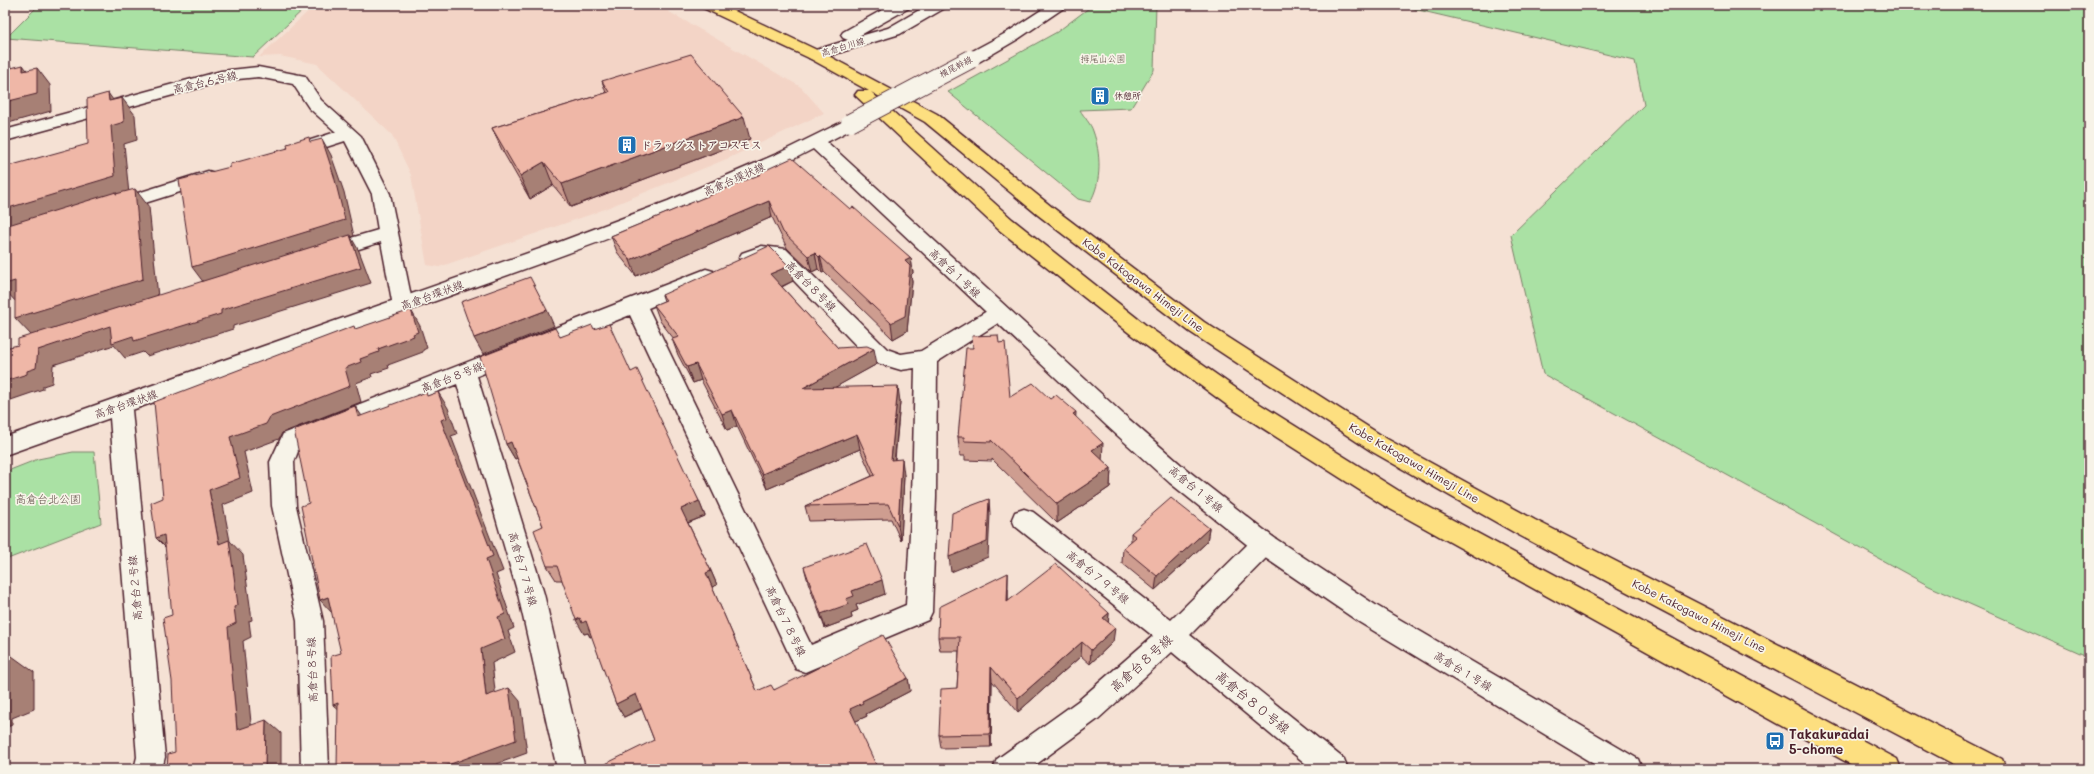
<svg xmlns="http://www.w3.org/2000/svg" width="2094" height="774" font-family="Mali,'Klee One',sans-serif">
	<style>
		.built { fill: #f3d4c6 }
		.green { fill: #aae1a4; stroke: #7a8068 }
		.lines { fill: none; stroke-linecap: round; stroke-linejoin: round }
		.minor-casing { stroke: #4a1f2b; stroke-width: 3 }
		.tertiary-casing { stroke: #4a1f2b; stroke-width: 3 }
		.primary-casing { stroke: #4a1f2b; stroke-width: 3 }
		.minor { fill: #f7f3e8; fill-rule: evenodd }
		.tertiary { fill: #f7f3e8; fill-rule: evenodd }
		.primary { fill: #fddf80; fill-rule: evenodd }
		.tertiary-bridge-casing { stroke: #4a1f2b; stroke-width: 20; stroke-linecap: butt }
		.tertiary-bridge { stroke: #f7f3e8; stroke-width: 18 }
		.wall { fill: #ce9d90; stroke: #4a1f2b }
		.shaded-wall { fill: #a78075; stroke: #4a1f2b }
		.building { fill: #efb7a7; stroke: #4a1f2b }
		.labels { text-anchor: middle; stroke-width: 3.5; stroke-linejoin: round; paint-order: stroke }
		.far-street-label { font-size: 9px; fill: #4a1f2b; stroke: #f7f3e8 }
		.far-park-label { font-size: 9px; fill: #625049; stroke: #f7f3e8 }
		.far-poi-label { font-size: 9px; font-weight: bold; fill: #4a1f2b; stroke: #f7f3e8; text-anchor: start }
		.street-label { font-size: 11px; fill: #4a1f2b; stroke: #f7f3e8 }
		.poi-label { font-size: 11px; font-weight: bold; fill: #4a1f2b; stroke: #f7f3e8; text-anchor: start }
		.park-label { font-size: 11px; fill: #625049; stroke: #f7f3e8 }
		.near-street-label { font-size: 13px; fill: #4a1f2b; stroke: #f7f3e8 }
		.near-poi-label { font-size: 13px; font-weight: bold; fill: #4a1f2b; stroke: #f7f3e8; text-anchor: start }
	</style>
	<rect width="100%" height="100%" fill="#f5e1d4"/>
	<filter id="ink" filterUnits="userSpaceOnUse"><feTurbulence type="fractalNoise" baseFrequency=".025" numOctaves="2"/><feDisplacementMap in="SourceGraphic" scale="8" xChannelSelector="R" yChannelSelector="G"/><feConvolveMatrix kernelMatrix="1 2 1 2 8 2 1 2 1" color-interpolation-filters="sRGB"/></filter>
	<g filter="url(#ink)">
		<path class="built" d="M315,5h342l144,82 23,26 -95,45 -137,56 -153,53 -12,-2 -16,-90 -19,-40 -75,-71 -37,-8 -21,1z"/>
		<path class="green" d="M39,5h269l-55,52 -247,-19z
			M1093,5h63l-2,65 -23,38 -51,2c4,7 11,14 13,21 8,22 9,51 -3,71l-12,-3 -130,-107 109,-60z
			M1397,5h692v652l-160,-71 -386,-212 -32,-139 133,-130 -9,-44z
			M73,452h21l7,71 -96,37v-88l33,-13z"/>
		<g class="lines">
			<defs>
				<path id="minor" d="M258,67l47,9 16,24 40,36 29,58 23,112 -3,5 -7,2 -7,-2 -3,-5 -12,-64 -54,17 -7,-2 -3,-5 3,-5 58,-17 -6,-36 -27,-53 -50,16 -6,-2 -3,-4 3,-4 47,-15 -27,-24 -16,-24 -35,-7 -30,3 -223,61v-11l216,-59z
					M208,171l7,2 2,4 -2,4 -102,32 -7,-2 -3,-4 3,-4z
					M762,246l24,3 101,100 14,5 20,-3 71,-43 7,-2 7,2 3,5 -3,5 -69,44 -1,135 -4,115 -4,8 -123,52 -9,-3 -166,-354 -153,61 67,218 41,175h-28l-39,-175 -61,-210 -157,62 -6,16 2,44 27,115 6,148h-28l-4,-148 -25,-115 -2,-44 13,-28 423,-165 7,2 3,5 -3,5 -65,27 163,337 95,-40 6,-108 3,-129 -14,2 -30,-9 -97,-101c-12,0 -21,6 -32,3l-3,-5 3,-5z
					M1024,509l9,3 138,108 84,-83 9,-3 9,3 3,7 -3,7 -83,84 154,124 4,10h-36l-140,-117 -74,67 -68,50h-37l4,-10 81,-58 75,-65 -138,-110 -3,-7 3,-7z"/>
				<path id="tertiary" d="M891,5h20l-2,3 -52,29 31,-9 40,-23h19l-2,3 -45,26 -85,26 -6,-2 -2,-3 2,-3 39,-12 -5,-2 -2,-3 2,-3z
					M1049,5h19l-50,34 -41,24h-12l-2,-4 2,-4 41,-22z
					M850,118l6,1 3,4 -3,4 -29,15 296,272 63,55 87,68 104,69 261,153 4,10h-40l-243,-147 -104,-71 -85,-68 -63,-57 -294,-277c-102,54 -213,93 -322,132 -120,43 -240,86 -359,129l33,347 -3,12h-28l3,-12 -27,-339 -105,37v-18l557,-196 106,-40 109,-47z"/>
				<path id="primary" d="M701,5h21l99,47 116,62 115,93 152,115 183,117 148,81 467,239 4,10h-43l-446,-235 -146,-83 -181,-119 -152,-117 -113,-93 -54,-30 141,127 135,107 100,70 152,95 498,268 4,10h-42l-476,-264 -152,-97 -98,-72 -135,-107 -143,-134 3,-4h11l-60,-33 -106,-50z"/>
			</defs>
			<use href="#minor" class="minor-casing"/>
			<use href="#tertiary" class="tertiary-casing"/>
			<use href="#primary" class="primary-casing"/>
			<use href="#minor" class="minor"/>
			<use href="#tertiary" class="tertiary"/>
			<use href="#primary" class="primary"/>
			<defs>
				<path id="tertiary-bridge" d="M850,123l121,-64"/>
			</defs>
			<use href="#tertiary-bridge" class="tertiary-bridge-casing"/>
			<use href="#tertiary-bridge" class="tertiary-bridge"/>
		</g>
		<path class="wall" d="M602,81l148,58 -179,68 -18,-22 -23,14 -28,-49 -10,-22 114,-35z
			M759,173l91,36 61,49 2,15 -2,2 1,7 -5,49 -14,8 -69,-67 -2,1 -4,-4 -6,3 -25,-24 -15,-31 -136,59 -19,-24 -6,-16 149,-61z
			M793,281l-11,6 56,61 39,16 -42,23 65,15 -5,58 9,15 -3,66 -10,-22 -82,2 -4,-15 67,-30 -12,-27 -93,40 -30,-63 -10,4 -26,-50 -8,3 -15,-28 -6,-16h2l-14,-18 -6,-16 10,-4 -2,-6z
			M594,329l37,43 68,129 6,15 -17,7 23,48 6,14 -5,2 45,104 151,-13 2,13 -44,23 1,2 -11,5 -202,19 -12,-31 -18,8 -8,-13 -24,-68 -2,1 -2,-4 -4,1 -22,-54h-6l-9,-14 -4,-40 -26,-68 -2,1 -9,-15 54,-107z
			M999,343l11,54 40,2 25,18 27,43 9,8 -1,19 -53,36 -65,-64v2l-27,-1v-4h-5l-2,-19 14,-89z
			M1209,528l-2,14 -52,48 -33,-27 1,-15 8,-6v-9z
			M804,567l81,27 -29,11 2,5 -7,3 1,5 -27,10 -17,-46z
			M1008,588v13l101,12 -1,10 5,19 -23,22 -9,-8 -63,56 -26,-31 -1,66 -50,1 -2,-13 18,-47 2,-37h-19l-2,-14z"/>
		<path class="shaded-wall" d="M7,62l14,18 -14,-11z
			M23,65l13,17 -13,-11z
			M37,68l13,17 1,26 -46,13v-22z
			M108,93l13,18 -12,-10z
			M122,98l13,17 2,25 -13,4 5,50 -124,37v-22l106,-83z
			M744,117l6,22 -179,68 -9,-23z
			M322,139l9,16 13,37 10,44 -3,1 8,14 12,32 -138,43v3l-86,27 -4,-4 -18,6 -11,-13 -61,20 -1,18 -9,3v3l-38,13v-21l22,-10 11,-21 166,-67 -12,-16z
			M544,162l9,23 -23,14 -10,-23z
			M135,189l14,18 9,90 -126,39 -17,-18z
			M769,201l3,16 -136,59 -6,-16z
			M815,253l3,16 -6,3 -4,-16z
			M820,256l4,16 -2,1 -3,-16z
			M911,258l2,15 -2,2 1,7 -5,49 -14,8 -2,-16 14,-62z
			M789,266l4,15 -19,9 -4,-16z
			M5,270l13,13 -1,20 -12,-13z
			M411,310l9,16 7,22 -4,2v2l-35,13 1,3 -18,6 1,3 -16,6 5,19 -79,31 -3,6 -35,13 9,41 -30,12 7,36 13,14 9,65 -3,1 2,16 -8,4 10,102 -16,-13 -18,-186 -10,-54 21,-53 40,-20 75,-49 15,-9 18,-10 35,-15z
			M547,310l7,16 -71,28 -9,-16z
			M874,349l3,15 -70,39 -4,-15z
			M696,364l5,16 -8,3 -6,-16z
			M898,386l2,16 -7,73 -2,-15z
			M438,392l10,16 9,26 -6,2 52,135 -7,3 18,54 -6,3 7,21 -23,11 5,46 -11,-13 -5,-47 17,-32 -57,-197z
			M355,406l11,16 -8,-5z
			M732,410l5,16 -10,4 -5,-16z
			M1076,412l-1,20 -2,-18z
			M857,434l3,15 -93,40 -5,-15z
			M511,442l8,15 -4,2 -9,-15z
			M1103,443l-1,19 -10,-12z
			M902,459l2,16 -3,66 -3,-15z
			M1111,468l-1,19 -53,36v-19z
			M989,499l1,15 -2,43 -37,15 -2,-15z
			M699,501l6,15 -18,7 -6,-14z
			M1209,528l-2,14 -52,48 2,-14z
			M164,535l7,18 -15,-15z
			M711,571l6,14 -5,2 -6,-14z
			M1008,573v43l-1,-14z
			M882,580l3,14 -29,11 2,5 -7,3 1,5 -27,10 -4,-14 25,-15 6,-8z
			M328,597l5,17 -13,-14z
			M1109,613l-1,14 -5,-9z
			M580,618l6,3 9,14 -5,2 -2,-4 -4,1 -8,-14z
			M1115,628l-2,14 -23,22 1,-14z
			M1082,642l-1,14 -63,56v-14z
			M5,651l29,21v37l-22,9v7l-7,3z
			M991,667l1,14 -1,66 -1,-13z
			M908,678l2,13 -44,23 1,2 -13,6 -4,-13 12,-8z
			M509,688l11,13 7,52 -44,16h-46z
			M636,694l8,13 -20,10 -8,-13z
			M338,703l9,15 -14,-13z
			M266,720l15,13v36h-16z"/>
		<path class="building" d="M691,54l53,63 -182,67 -18,-22 -24,14 -28,-48 117,-36 -7,-11z
			M7,62v7l16,-4v6l14,-3v26l-32,8v-39z
			M108,93l1,8 13,-3 2,24 -13,4 4,50 -110,33v-42l83,-23 -1,-45z
			M309,137l1,5 12,-3 12,37 11,44 -153,47 -13,-87 51,-13v-3l58,-16 -1,-4z
			M792,158l58,51 3,-2 58,51 -6,3 5,5 -5,50 -14,7 -71,-67 -1,1 -4,-4 -7,3 -25,-24 -14,-31 -139,59 -19,-24 150,-62 -2,-1z
			M135,189l8,90 -128,39v-37l-10,3v-58l111,-34v2z
			M350,235l11,32 -140,43v4l-87,27 -1,-5 -21,7 -2,-17 -72,24 -2,18 -9,3v3l-22,7v-33l13,-3v-6z
			M769,246l20,20 -19,8 68,74 29,-2 7,3 -71,39 95,-2 -7,74 11,-1 -4,67 -10,-22 -83,2 70,-31 -18,-41 -95,40 -30,-64 -10,4 -26,-50 -9,3 -15,-28 7,-2 -25,-32 12,-5 -4,-5z
			M530,277l17,33 -73,28 -13,-36z
			M411,310l7,22 -5,2 1,2 -36,13 1,3 -19,7 1,3 -16,6 5,18 -80,31 -4,7 -36,13 10,41 -31,12 10,54 10,-4 9,65 -4,2 2,16 -8,4 9,103 29,-10 -1,49h-98l1,-15 7,-2 -3,-71 -9,-63 9,-3 -8,-80 -8,3 -5,-35 12,-5 -9,-96 200,-76 1,3z
			M609,324l22,48 6,-3 62,132 -18,8 30,62 -5,2 51,118 14,-6 3,5 109,-55 25,43 -46,23 1,2 -13,6 28,60h-283l59,-29 -18,-46 -20,10 -30,-83 -4,2 -2,-5 -4,2 -19,-54h-10l-13,-36 9,-4 -32,-84 -5,2 -26,-87 75,-29 5,9 32,-12 2,4z
			M998,335l1,8 6,-1 5,55 23,-14 17,16 6,-4 20,17 -3,2 30,29 -11,7 19,18 -54,36 -66,-64v2l-27,-1v-4h-6l8,-89h7l-1,-12z
			M426,392l1,4 11,-4 9,26 -6,2 52,136 -7,3 19,55 -7,3 7,22 -24,10 5,47 23,-8 7,52 -79,29h-100l1,-66 -5,2 -2,-49 10,-3 -13,-56 -8,3 -19,-94 8,-3 -15,-73 61,-24 3,11z
			M1171,498l38,30 -52,48 -34,-28 13,-11 -5,-4z
			M989,499l-2,43 -38,15 3,-44z
			M867,544l15,36 -30,11 2,5 -8,3 3,5 -28,10 -17,-47z
			M1056,564l53,49 -6,5 12,10 -24,22 -9,-8 -64,56 -27,-31 -1,67 -51,1 2,-46 16,-1 3,-51h-22l1,-30 69,-34 -1,29z"/>
	</g>
	<defs>
		<symbol id="building-square" viewBox="-11 -11 22 22"><rect x="-9" y="-9" width="18" height="18" rx="4" fill="#1f6fb2" stroke="#f7f3e8"/><path d="M-4-6H4V6H1V3H-1V6H-4ZM-2.5-4.3h1.7v1.8h-1.7ZM.8-4.3h1.7v1.8H.8ZM-2.5-1h1.7V.8h-1.7ZM.8-1h1.7V.8H.8Z" fill="#fff"/></symbol>
		<symbol id="bus-square" viewBox="-11 -11 22 22"><rect x="-9" y="-9" width="18" height="18" rx="4" fill="#1f6fb2" stroke="#f7f3e8"/><path d="M-5-6H5V4H4V6H2V4H-2V6H-4V4H-5ZM-3.5-4V0h7V-4ZM-3.5 1.2v1.5H-2V1.2ZM2 1.2v1.5H3.5V1.2Z" fill="#fff"/></symbol>
	</defs>
	<g fill-rule="evenodd">
		<use href="#building-square" x="1089" y="85" width="22" height="22"/>
		<use href="#building-square" x="616" y="134" width="22" height="22"/>
		<use href="#bus-square" x="1764" y="730" width="22" height="22"/>
	</g>
	<g class="labels">
		<g class="far-street-label">
			<text transform="translate(843 47) rotate(-17)" y="3">高倉白川線</text>
			<text transform="translate(956 67) rotate(-28)" y="3">横尾幹線</text>
		</g>
		<g class="far-park-label">
			<text x="1103" y="62">拇尾山公園</text>
		</g>
		<g class="far-poi-label">
			<text x="1114" y="99">休憩所</text>
		</g>
		<g class="street-label">
			<text transform="translate(205 82) rotate(-13)" y="4">高倉台６号線</text>
			<text transform="translate(734 179) rotate(-24)" y="4">高倉台環状線</text>
			<text transform="translate(955 273) rotate(43)" y="4">高倉台１号線</text>
			<text transform="translate(1143 285) rotate(37)" y="4">Kobe Kakogawa Himeji Line</text>
			<text transform="translate(811 286) rotate(45)" y="4">高倉台８号線</text>
			<text transform="translate(432 295) rotate(-20)" y="4">高倉台環状線</text>
			<text transform="translate(452 377) rotate(-21)" y="4">高倉台８号線</text>
			<text transform="translate(126 404) rotate(-19)" y="4">高倉台環状線</text>
			<text transform="translate(1414 463) rotate(30)" y="4">Kobe Kakogawa Himeji Line</text>
			<text transform="translate(1196 489) rotate(39)" y="4">高倉台１号線</text>
			<text transform="translate(523 569) rotate(74)" y="4">高倉台７７号線</text>
			<text transform="translate(1098 577) rotate(39)" y="4">高倉台７９号線</text>
			<text transform="translate(135 588) rotate(-95)" y="4">高倉台２号線</text>
			<text transform="translate(1699 616) rotate(27)" y="4">Kobe Kakogawa Himeji Line</text>
			<text transform="translate(786 621) rotate(64)" y="4">高倉台７８号線</text>
			<text transform="translate(312 670) rotate(-92)" y="4">高倉台８号線</text>
			<text transform="translate(1463 671) rotate(31)" y="4">高倉台１号線</text>
		</g>
		<g class="poi-label">
			<text x="641" y="149">ドラッグストアコスモス</text>
		</g>
		<g class="park-label">
			<text x="48" y="503">高倉台北公園</text>
		</g>
		<g class="near-street-label">
			<text transform="translate(1141 663) rotate(-42)" y="5">高倉台８号線</text>
			<text transform="translate(1253 702) rotate(39)" y="5">高倉台８０号線</text>
		</g>
		<g class="near-poi-label">
			<text x="1789" y="739">Takakuradai<tspan x="1789" dy="15">5-chome</tspan></text>
		</g>
	</g>
	<rect width="2094" height="774" fill="none" stroke="#f7f3e8" stroke-width="20"/>
	<rect x="10" y="10" width="2074" height="754" fill="none" stroke="#4a1f2b" stroke-width="1.5" filter="url(#ink)"/>
</svg>
